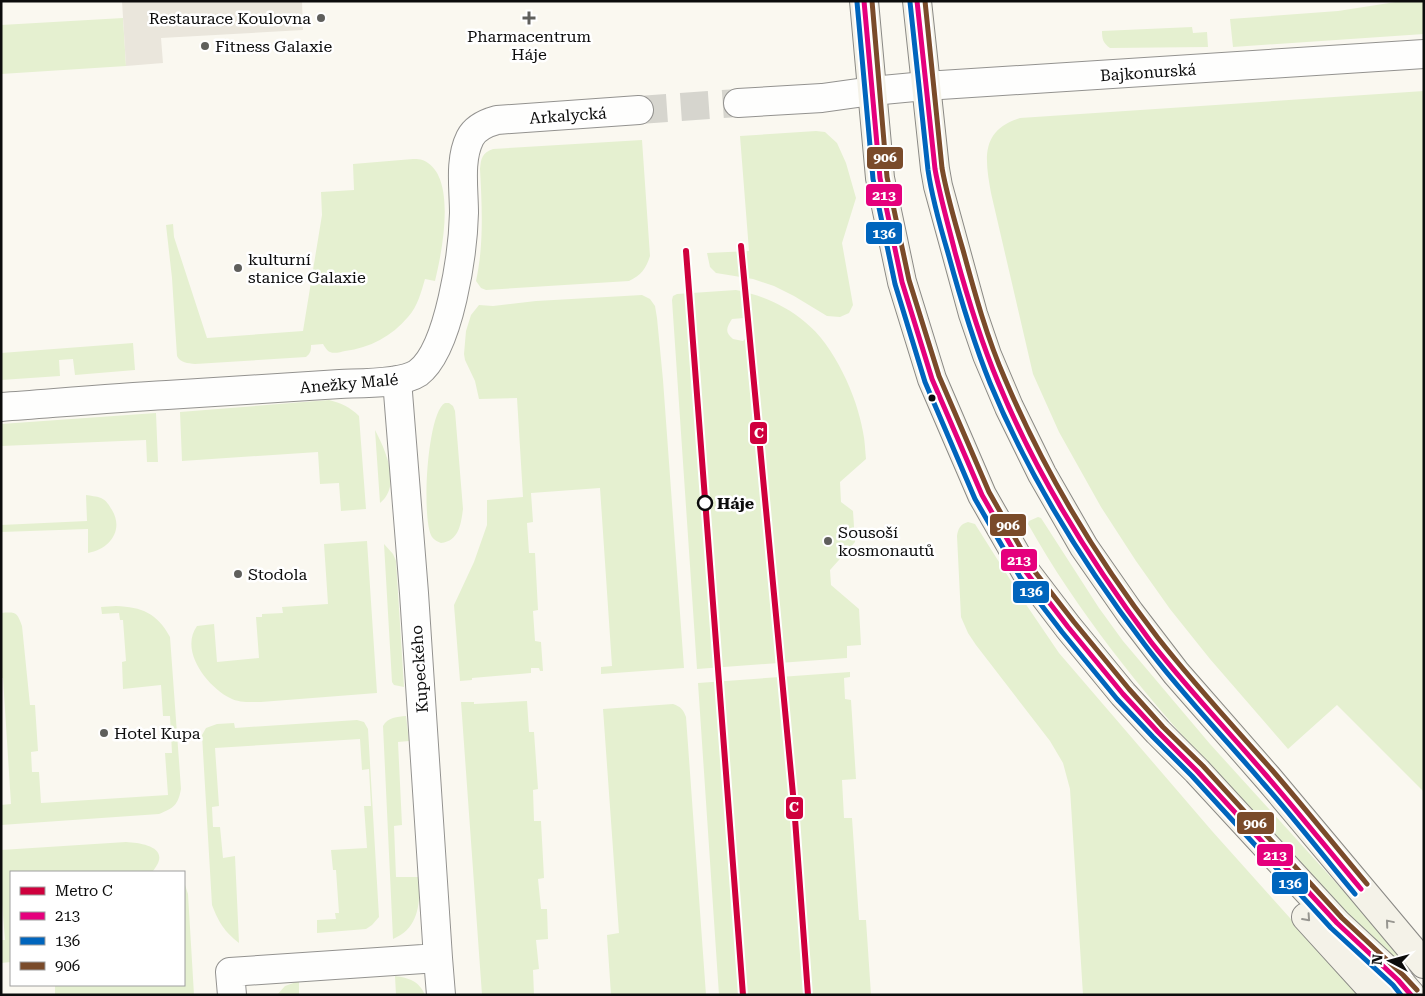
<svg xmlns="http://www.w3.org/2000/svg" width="1425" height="996" font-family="'Roboto Serif',serif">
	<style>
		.green { fill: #e5f0d0; fill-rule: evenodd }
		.plaza { fill: #eae6dc }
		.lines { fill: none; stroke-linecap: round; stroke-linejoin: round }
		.street-tunnel { stroke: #d6d5ce; stroke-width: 28; stroke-dasharray: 28 14; stroke-linecap: butt }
		.street-casing { stroke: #93928f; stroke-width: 30 }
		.secondary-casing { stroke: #8a8985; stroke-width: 30 }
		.street { stroke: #fefefd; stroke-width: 28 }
		.secondary { stroke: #f4f2e8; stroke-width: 28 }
		.bus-1-casing { stroke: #fff; stroke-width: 9 }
		.bus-2-casing { stroke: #fff; stroke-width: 9 }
		.bus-3-casing { stroke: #fff; stroke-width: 9 }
		.bus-1 { stroke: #e5007d; stroke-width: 5 }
		.bus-2 { stroke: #0065bd; stroke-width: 5 }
		.bus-3 { stroke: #7a4b2a; stroke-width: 5 }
		.metro-1-casing { stroke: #fff; stroke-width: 10 }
		.metro-1 { stroke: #cf003d; stroke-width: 6 }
		.oneway { stroke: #979690 }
		.poi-dot { fill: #5f5f5c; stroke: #fff; stroke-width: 2 }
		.bus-dot { fill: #0c0c0c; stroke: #fff; stroke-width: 2 }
		.stop-dot { fill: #fff; stroke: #0c0c0c; stroke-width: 2.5 }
		.labels { text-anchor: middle; stroke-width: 5; stroke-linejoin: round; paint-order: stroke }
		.poi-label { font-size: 16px; fill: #0c0c0c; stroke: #fff; text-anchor: start }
		.street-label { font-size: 16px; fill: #0c0c0c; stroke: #fff }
		.stop-label { font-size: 16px; font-weight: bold; fill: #0c0c0c; stroke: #fff; text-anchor: start }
		.line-badge { stroke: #fff; stroke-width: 2 }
		.badge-label { font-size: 14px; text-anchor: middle; font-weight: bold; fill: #fff }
	</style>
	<rect width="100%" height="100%" fill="#faf8f0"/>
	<path class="green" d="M1402,1h22v33l-191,13 -3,-28 108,-8z
		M123,18l3,48 -125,8v-49z
		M1192,27l1,6 14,-1 1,15 -98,1c-7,-5 -8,-9 -8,-17z
		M1424,91v701l-87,-87 -49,44 -78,-90 -40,-50 -34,-48 -35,-54 -42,-75 -26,-58 -42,-181c-6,-34 -11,-63 29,-75z
		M816,131l9,1 12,11 9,20 10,35 -14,45 11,62 -4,8 -9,4 -13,-1 -33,-20 -20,-10 -21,-7 -37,-6 -6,-6 -3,-14 42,-2 -9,-115z
		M642,140l8,116c-4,13 -9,19 -21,25l-143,9 -5,-2 -5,-7c8,-36 6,-75 4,-112 1,-11 2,-16 13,-20z
		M413,159c5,0 10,0 15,4 28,19 14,89 7,118l-10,-2c-4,13 -7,27 -17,38 -16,19 -38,31 -63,34 -4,1 -11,3 -15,1 -3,-1 -5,-5 -7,-8l-12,1c0,5 0,8 -5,12l-111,7c-7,-1 -15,-1 -18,-8l-5,-78 -6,-53 7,-1 1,13 33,101 96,-7 19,-116 -1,-23 33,-2 -1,-26z
		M736,290c25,5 49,15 69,32 29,23 52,74 58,110 2,9 2,18 3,27l-26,23 1,20 12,9 2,31 -25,28 1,15 28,24 2,36 -14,1v12l-150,11 -25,-369 1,-4 4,-2zM744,318l6,7v9l-7,7 -10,-2c-9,-7 -6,-12 -1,-20z
		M642,295l8,4 5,7 2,12 6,62 21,288 -83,6v-7l11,-1 -12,-178 -69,5 2,29 -6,1 2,30h6l3,57 -5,1 2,30 6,1 2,29h-3l-1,-3h-8v5l-59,5v2l-12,1 -6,-76 20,-43 13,-37v-25l36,-3 -6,-99 -38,1 -4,-18 -10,-21 -1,-6 2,-23 5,-16 8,-10 14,1 43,-5z
		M133,343l2,27 -60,5 -2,-16 -14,1 1,16 -59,4v-27z
		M329,400c12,3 21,7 30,16l7,93 -25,2 -2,-28 -19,1 -2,-32 -136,9 -2,-49z
		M445,403h4l4,3 2,5 8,98c-2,15 -4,32 -22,34 -3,-1 -7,-3 -9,-6 -11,-17 -5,-125 13,-134z
		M156,413l2,49h-11l-1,-22 -145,6v-22z
		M375,430c10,19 27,56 5,73z
		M86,495c5,1 10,1 15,3 5,2 8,7 11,12 12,20 -2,39 -24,43v-24l-87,3v-7l86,-4z
		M1038,517l3,1 58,90 24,33 87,103 196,216 -8,7c-45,-44 -87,-91 -130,-137 -89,-96 -176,-192 -240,-306l1,-3z
		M968,522l7,2 50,79 34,50 153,178 147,164h-276l-13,-206 -7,-26 -13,-22 -74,-96 -8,-12 -7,-16 -4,-81c1,-7 3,-12 11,-14z
		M367,541l10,152 -116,9c-10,0 -22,1 -31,-4 -22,-11 -51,-47 -33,-72l17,-2 3,38 42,-4 -3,-41h6v-3l21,-1 -1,-6 46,-3 -4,-60z
		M384,544l9,10 3,7 8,126 -10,-2 -2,-3z
		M116,606c26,1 41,7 54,31l11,152c-3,16 -7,19 -22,25l-158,11v-20l10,-1 -8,-126h-2v-65c15,-1 16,-1 21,13l8,79h5l3,46 -7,1 1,20h7l2,31 127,-8 -3,-42h7l-2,-37h-7l-2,-31 -38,4 -1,-27 4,-1 -3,-41h-3l-1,-7 -17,1 -1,-7z
		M850,672v5l-6,1 1,21 6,1 5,79 -14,1 2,38h8l7,102h7l5,75h-152l-21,-312z
		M527,701l2,31h5l4,57 -5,1 1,31h7l3,57 -6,1 3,30h6l1,30 -12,1 3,29 -6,1 1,25h-52l-21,-293h13v2z
		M673,704c8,3 10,5 13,13l20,278h-95l-4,-60 12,-2 -16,-224z
		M406,716l3,25 -11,1 4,83 -8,1 2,51h23c1,25 1,51 -26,62l-10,-213c5,-9 14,-9 23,-10z
		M357,720l7,2 4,7 11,188 -7,8 -6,4 -49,4v-13l19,-1 -1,-6h4l-3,-43h-3l-2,-20 36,-2 -3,-42h7l-2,-37 -7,1 -2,-31 -145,9 4,58 -7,1 1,20h7l3,31 12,-2 4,87c-15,-12 -20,-20 -27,-38l-10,-170 4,-7 11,-4 17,-1 1,5z
		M126,842c18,1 47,6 26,30h-141v90l-10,1v-23h4l-4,-49v-41z
		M184,883l1,2 3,9 6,101h-139v-10h129z
		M395,976c14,2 24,5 30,19h-29z
		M299,981v14h-22l8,-9z"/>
	<path class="plaza" d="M122,1h180l1,29 -142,8 2,25 -37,3z"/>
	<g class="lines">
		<path class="street-tunnel" d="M639,110l99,-7"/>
		<defs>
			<path id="street" d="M738,103l84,-5 50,-7 53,-5 499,-32
				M397,380l17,213 24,365
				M1,407c55,-4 111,-9 166,-12 58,-4 115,-7 173,-11 20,-1 62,0 78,-11 32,-24 45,-122 46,-160 0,-24 -5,-53 6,-75 5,-10 16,-15 27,-18l142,-10
				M232,995l-2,-23 208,-14 3,37"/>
			<path id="secondary" d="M864,1l16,177 22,104 30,97 50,116 44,77 42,55 55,67 35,38 39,39 140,152 61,57 13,15
				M917,1l18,168 3,17 35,128 14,41 22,52 33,67 42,73 46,66 46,60 92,105 156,186
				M1306,917l71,78"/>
		</defs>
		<use href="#street" class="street-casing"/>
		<use href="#secondary" class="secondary-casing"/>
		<use href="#street" class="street"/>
		<use href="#secondary" class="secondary"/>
		<defs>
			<path id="bus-1" d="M864,1l16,177 22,104 30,97 50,116 44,77 42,55 55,67 35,38 39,39 140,152 61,57 13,15
				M917,1l18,168c5,28 13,55 20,83 12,44 25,87 43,130 38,92 93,180 153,260 36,46 76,88 114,132 33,38 64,77 96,115"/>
			<path id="bus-2" d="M857,2l16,177 22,105 30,98 50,117 45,78 42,55 55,67 36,38 39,39 139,152 62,57 8,10
				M910,2l18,168c4,28 12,56 20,83 12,44 25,88 42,130 39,94 94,182 155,262 36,48 78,91 117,137 32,36 62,75 93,112"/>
			<path id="bus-3" d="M872,1l15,176 22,103 30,96 50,116 43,76 42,54 55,67 34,38 40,39 139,152 61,57 14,15
				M925,1l17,167c5,28 13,55 21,82 12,44 24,88 42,129 39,92 92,180 153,259 36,46 75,88 114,132 32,37 63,76 95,114"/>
		</defs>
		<use href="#bus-1" class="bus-1-casing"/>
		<use href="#bus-2" class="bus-2-casing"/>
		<use href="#bus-3" class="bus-3-casing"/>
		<use href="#bus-1" class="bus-1"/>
		<use href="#bus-2" class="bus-2"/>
		<use href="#bus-3" class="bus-3"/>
		<defs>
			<path id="metro-1" d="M741,246l53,559 14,190
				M686,251l57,744"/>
		</defs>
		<use href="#metro-1" class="metro-1-casing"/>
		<use href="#metro-1" class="metro-1"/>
	</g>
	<defs><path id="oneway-chevron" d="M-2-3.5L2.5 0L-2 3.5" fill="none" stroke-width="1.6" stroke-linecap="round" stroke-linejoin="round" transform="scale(1.25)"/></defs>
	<g class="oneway">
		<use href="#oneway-chevron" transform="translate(1307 918) rotate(48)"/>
		<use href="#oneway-chevron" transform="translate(1389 923) rotate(-130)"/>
	</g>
	<g class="poi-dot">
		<circle cx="321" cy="18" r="5"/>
		<path d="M526.5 10.5h5v5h5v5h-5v5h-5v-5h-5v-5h5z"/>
		<circle cx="205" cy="46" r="5"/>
		<circle cx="238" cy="268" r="5"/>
		<circle cx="828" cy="541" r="5"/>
		<circle cx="238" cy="574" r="5"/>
		<circle cx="104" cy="733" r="5"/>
	</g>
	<circle class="bus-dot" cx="932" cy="398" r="4.5"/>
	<circle class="stop-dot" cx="705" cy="503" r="7"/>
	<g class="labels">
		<g class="poi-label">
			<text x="311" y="24" text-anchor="end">Restaurace Koulovna</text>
			<text x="529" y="42" text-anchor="middle">Pharmacentrum<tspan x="529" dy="18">Háje</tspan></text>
			<text x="215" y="52">Fitness Galaxie</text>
			<text x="248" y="265">kulturní<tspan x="248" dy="18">stanice Galaxie</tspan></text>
			<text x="838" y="538">Sousoší<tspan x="838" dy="18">kosmonautů</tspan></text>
			<text x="248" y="580">Stodola</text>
			<text x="114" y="739">Hotel Kupa</text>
		</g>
		<g class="street-label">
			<text transform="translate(1148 72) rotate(-4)" y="6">Bajkonurská</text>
			<text transform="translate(568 115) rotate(-4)" y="6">Arkalycká</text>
			<text transform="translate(349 383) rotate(-5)" y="6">Anežky Malé</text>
			<text transform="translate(419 669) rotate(-94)" y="6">Kupeckého</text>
		</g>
		<g class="stop-label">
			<text x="717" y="509">Háje</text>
		</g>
	</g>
	<g class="line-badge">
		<rect x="866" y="146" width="38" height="24" rx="5" fill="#7a4b2a"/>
		<rect x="865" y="183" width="38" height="24" rx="5" fill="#e5007d"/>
		<rect x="865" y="221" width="38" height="24" rx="5" fill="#0065bd"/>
		<rect x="749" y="421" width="19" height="24" rx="5" fill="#cf003d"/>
		<rect x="989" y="513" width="38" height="24" rx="5" fill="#7a4b2a"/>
		<rect x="1000" y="548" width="38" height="24" rx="5" fill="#e5007d"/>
		<rect x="1012" y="580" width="38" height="24" rx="5" fill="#0065bd"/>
		<rect x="785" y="796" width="19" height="24" rx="5" fill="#cf003d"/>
		<rect x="1236" y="811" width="39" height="24" rx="5" fill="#7a4b2a"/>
		<rect x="1256" y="843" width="38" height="24" rx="5" fill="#e5007d"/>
		<rect x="1271" y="871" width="38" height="24" rx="5" fill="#0065bd"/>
	</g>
	<g class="badge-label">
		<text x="885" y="162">906</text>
		<text x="884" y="200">213</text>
		<text x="884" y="238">136</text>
		<text x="759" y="438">C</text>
		<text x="1008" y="530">906</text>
		<text x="1019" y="565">213</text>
		<text x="1031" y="596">136</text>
		<text x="794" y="812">C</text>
		<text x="1255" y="828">906</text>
		<text x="1275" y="860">213</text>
		<text x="1290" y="888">136</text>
	</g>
	<rect width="1425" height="996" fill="none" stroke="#0c0c0c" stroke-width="5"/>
	<rect x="10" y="871" width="175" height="115" fill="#ffffff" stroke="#9e9e9e"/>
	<rect x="20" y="887" width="25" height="8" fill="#cf003d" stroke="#9e9e9e"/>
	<text x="55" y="896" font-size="15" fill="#0c0c0c">Metro C</text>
	<rect x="20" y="912" width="25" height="8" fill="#e5007d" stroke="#9e9e9e"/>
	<text x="55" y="921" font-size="15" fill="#0c0c0c">213</text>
	<rect x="20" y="937" width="25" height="8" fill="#0065bd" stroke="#9e9e9e"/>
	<text x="55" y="946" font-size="15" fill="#0c0c0c">136</text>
	<rect x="20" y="962" width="25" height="8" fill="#7a4b2a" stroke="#9e9e9e"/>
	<text x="55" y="971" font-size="15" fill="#0c0c0c">906</text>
	<g transform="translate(1390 961) rotate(276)" stroke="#ffffff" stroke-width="4" paint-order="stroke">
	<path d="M0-4L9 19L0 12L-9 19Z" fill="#0c0c0c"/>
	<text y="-8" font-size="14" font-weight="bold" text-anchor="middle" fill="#0c0c0c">N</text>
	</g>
</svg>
